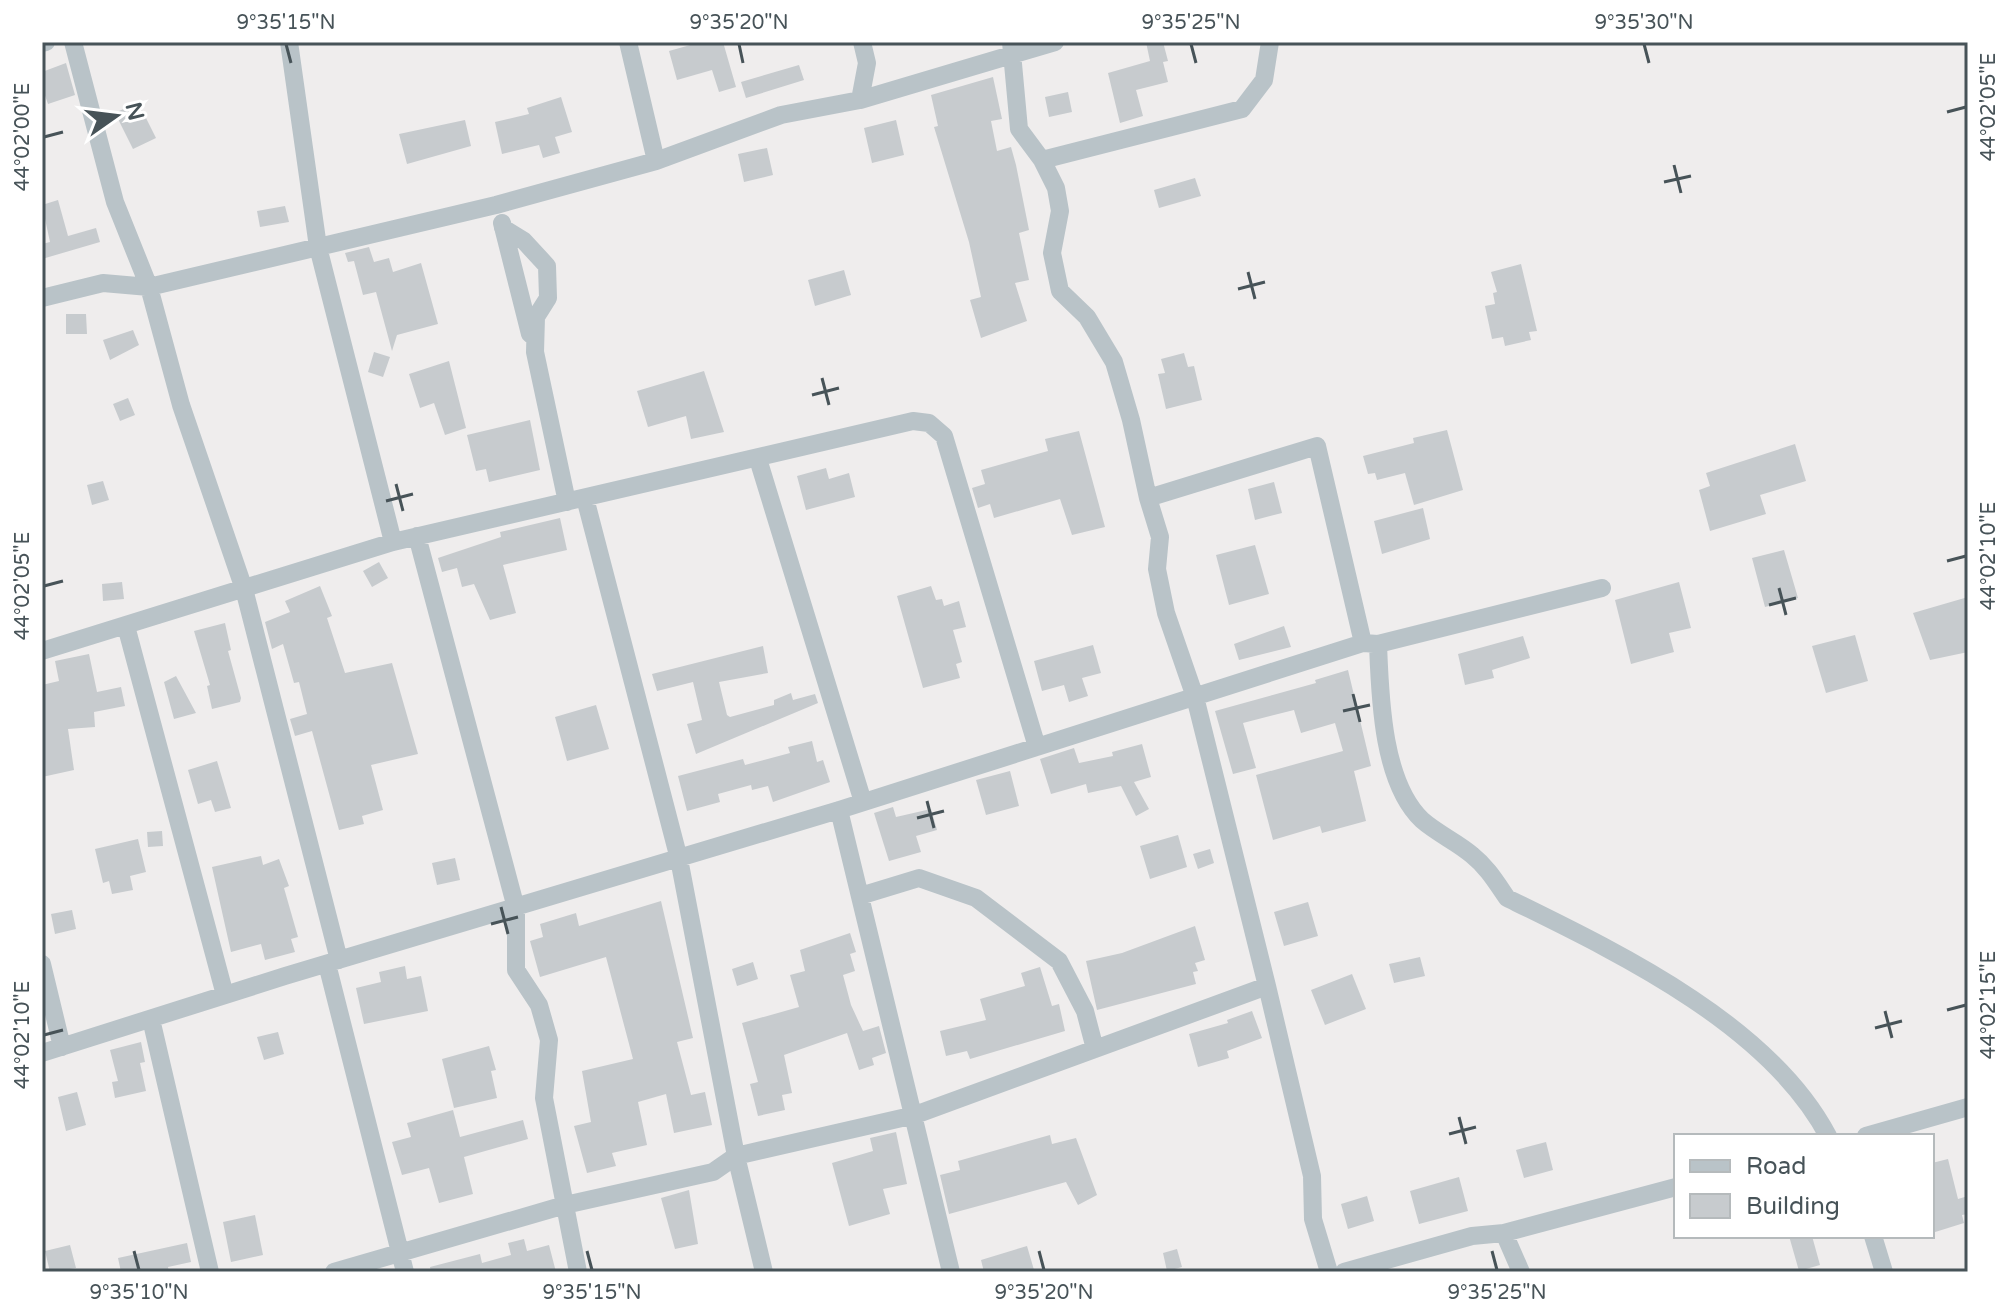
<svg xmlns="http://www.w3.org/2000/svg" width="2010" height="1314" font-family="'Varela Round',sans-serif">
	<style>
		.building { fill: #c7cbce }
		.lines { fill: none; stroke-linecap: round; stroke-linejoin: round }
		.minor { stroke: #b9c3c8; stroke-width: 18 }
		.ticks { fill: none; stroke: #475358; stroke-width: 3 }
		.neatline { fill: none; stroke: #475358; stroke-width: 3 }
		.ticks-label { font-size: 20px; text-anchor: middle; fill: #475358 }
	</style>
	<rect width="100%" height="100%" fill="#efeded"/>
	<path class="building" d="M701,42h22l13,45 -17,5 -7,-22 -35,10 -8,-29z
		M1146,42h17l5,19 -5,1 5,20 -32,8 7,26 -23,7 -12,-50 42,-12z
		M66,63l9,32 -27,9 -6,-17v-15z
		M799,65l5,15 -58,18 -5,-16z
		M993,77l9,42 -11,2 6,30 14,-4 5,18 13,65 -10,3 10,47 -14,3 12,38 -46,17 -11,-38 11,-3 -12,-55 -35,-115 4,-1 -7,-31z
		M1068,92l4,20 -23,5 -4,-20z
		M561,97l11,35 -17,5 5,16 -17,5 -4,-13 -37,9 -7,-32 34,-8 -2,-6z
		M138,102l18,36 -23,11 -18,-36z
		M465,120l6,26 -64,18 -8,-30z
		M896,120l8,35 -32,8 -8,-35z
		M767,148l6,27 -29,7 -6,-28z
		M1195,178l6,18 -42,12 -5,-18z
		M58,200l10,36 28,-8 4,14 -58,17v-15l8,-2 -8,-37z
		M285,206l4,16 -29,5 -3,-16z
		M369,247l5,15 15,-4 4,14 28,-9 17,61 -41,11 -5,16 -16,-59 -13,3 -9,-34 -6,1 -3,-9z
		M1521,264l16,67 -8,1 2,8 -26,6 -2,-9 -11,2 -7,-33 10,-2 -2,-11 4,-1 -6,-20z
		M844,270l7,25 -36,11 -7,-26z
		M66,314h20l1,20h-21z
		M133,330l6,15 -29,15 -7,-20z
		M374,352l16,5 -7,20 -15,-5z
		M1184,353l4,14 6,-1 8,34 -36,9 -8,-35 7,-1 -4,-14z
		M449,361l17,67 -21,7 -11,-32 -14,5 -11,-34z
		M704,371l20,61 -33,7 -5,-23 -38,11 -11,-36z
		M128,398l7,17 -15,6 -7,-17z
		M530,420l10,50 -51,12 -3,-13 -10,2 -9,-36z
		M1447,430l16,60 -49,15 -9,-32 -28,7 -2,-7 -7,1 -5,-18 51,-13 -1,-5z
		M1079,431l26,96 -33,8 -12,-36 -66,19 -4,-14 -12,4 -6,-20 13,-4 -4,-14 67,-19 -3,-12z
		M1795,444l11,37 -46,14 6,19 -56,17 -11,-41 11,-4 -4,-13z
		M826,468l3,11 20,-6 6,24 -49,13 -9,-34z
		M103,481l6,19 -17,5 -5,-20z
		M1274,482l8,31 -27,7 -7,-31z
		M1423,508l7,31 -48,15 -8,-33z
		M560,518l7,32 -64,15 13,48 -26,7 -16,-36 -12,3 -5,-19 -15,4 -4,-14 63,-21 -1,-5z
		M1255,545l14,49 -40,11 -13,-50z
		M1784,550l14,48 -33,9 -13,-49z
		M379,562l9,16 -16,9 -9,-16z
		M122,582l2,17 -21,2 -1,-17z
		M1679,582l12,46 -22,5 5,19 -43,12 -16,-64z
		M320,586l12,30 -5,2 18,55 47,-10 26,91 -47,11 12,45 -21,6 2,8 -25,6 -27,-99 -17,5 -5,-17 17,-5 -8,-32 -5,1 -11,-39 -11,5 -7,-27 25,-10 -5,-11z
		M931,586l5,14 6,-1 2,7 15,-5 7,26 -13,3 9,32 -6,2 4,14 -37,10 -26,-92z
		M1968,597v55l-38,8 -17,-47z
		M225,623l6,27 -3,1 13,47 -1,4 -28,7 -5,-23 3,-1 -16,-54z
		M1284,626l7,21 -52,13 -5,-16z
		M1855,635l13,46 -42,12 -14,-47z
		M1523,636l7,22 -38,12 2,8 -29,7 -7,-31z
		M1093,645l8,28 -19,5 6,18 -19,6 -5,-17 -22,6 -8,-30z
		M763,646l5,27 -49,9 8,33 3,2 44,-12v-5l17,-7 2,7 22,-6 3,9 -122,51 -9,-30 15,-4 -9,-38 -36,9 -5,-17z
		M89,654l8,38 24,-5 4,19 -31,6 1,15 -27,2 6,41 -32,7v-92l17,-4 -4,-20z
		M1348,670l23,96 -17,5 12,50 -44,12 -2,-7 -47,14 -17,-65 87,-24 -8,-28 -34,10 -7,-23 -51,13 13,45 -23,6 -18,-63 101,-28 -1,-3z
		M176,676l20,37 -22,6 -10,-37z
		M596,705l13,44 -42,12 -12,-44z
		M812,741l5,21 6,-2 7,22 -57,20 -5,-16 -16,4 -1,-5 -33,9 2,8 -33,9 -9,-35 65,-17 2,6 45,-12 -2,-6z
		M1142,744l9,33 -17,5 15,27 -13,7 -15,-30 -33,7 -2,-9 -35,10 -11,-35 34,-11 5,15 34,-7 -1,-4z
		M217,761l14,47 -16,4 -4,-12 -13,4 -10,-34z
		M1010,771l9,35 -33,9 -10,-35z
		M893,807l3,10 35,-8 6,21 -21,6 5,16 -32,9 -15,-48z
		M162,831l1,15 -15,1 -1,-15z
		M1178,835l9,32 -37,12 -10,-33z
		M138,839l8,33 -16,4 3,14 -21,4 -3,-13 -6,2 -8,-34z
		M1210,849l4,14 -16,6 -5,-15z
		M261,856l2,9 16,-6 10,27 -5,2 14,49 -7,2 4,13 -30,8 -4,-16 -30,8 -19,-85z
		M455,858l5,22 -23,5 -5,-22z
		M661,901l32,137 -16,4 14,53 14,-3 7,33 -38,8 -8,-39 -28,8 9,43 -35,8 4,13 -29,7 -13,-47 17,-4 -9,-51 51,-12 -27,-102 -66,20 -10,-36 13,-4 -3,-13 36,-11 3,13z
		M1308,902l10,34 -34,10 -10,-34z
		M72,910l4,19 -21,5 -4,-20z
		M1195,926l10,34 -10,3 3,8 -5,1 3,12 -99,26 -11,-49 36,-8z
		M850,933l6,19 -6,2 5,17 -12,4 8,30 12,26 16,-5 7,27 -14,5 2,7 -15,5 -12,-37 -63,22 8,38 -10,2 3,15 -27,6 -8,-32 8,-2 -16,-59 57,-16 -9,-32 15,-4 -5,-21z
		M1420,957l5,19 -31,7 -5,-19z
		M753,962l5,17 -21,7 -5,-17z
		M405,966l2,13 14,-3 7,35 -64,13 -8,-36 25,-6 -2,-10z
		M1040,967l12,39 7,-2 6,27 -95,28 -3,-8 -21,5 -6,-25 46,-11 -6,-21 45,-13 -4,-13z
		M1352,974l14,35 -41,16 -14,-35z
		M1252,1011l10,27 -35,13 2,7 -31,9 -9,-33 39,-11 -1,-3z
		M278,1032l6,22 -20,6 -7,-23z
		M141,1042l4,20 -5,1 6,28 -31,7 -3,-16 6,-1 -8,-31z
		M489,1046l7,24 -5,1 6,27 -43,10 -12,-49z
		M77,1092l9,33 -20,6 -8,-34z
		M453,1110l7,27 63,-17 5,19 -64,18 9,37 -34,9 -10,-35 -27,7 -10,-33 19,-5 -4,-14z
		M896,1132l11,52 -24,5 7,25 -41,12 -17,-63 41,-12 -3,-13z
		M1050,1135l2,9 24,-6 21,57 -19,10 -12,-23 -117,32 -9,-39 20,-5 -2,-9z
		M1546,1142l7,28 -29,8 -8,-28z
		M1948,1159l10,40 10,-3v18l-6,1 2,8 -32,10v-70z
		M1459,1177l9,34 -49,13 -9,-33z
		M689,1190l9,54 -23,5 -14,-51z
		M1367,1196l7,25 -26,8 -7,-25z
		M255,1215l8,40 -32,7 -8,-40z
		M1789,1236h23l8,29 -21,6z
		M524,1239l3,12 22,-6 7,27h-125l-1,-5 50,-13 2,9 29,-8 -3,-12z
		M187,1243l4,19 -23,5 1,5h-48l-3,-14z
		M70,1245l6,23 -26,4 -5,-21z
		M1027,1246l7,24 -50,2 -3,-12z
		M1177,1249l5,18 -15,4 -4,-18z"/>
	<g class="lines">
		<path class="minor" d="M73,42l42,160 34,85 32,118 63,184 95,371
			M289,42l29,205 75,295
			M628,42l28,119
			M1011,42l8,87 23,31 14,28 4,23 -8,42 8,38 27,26 27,45 17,58 17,78 169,-52 46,197
			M42,43l4,-1
			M860,100l195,-58
			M1042,160l200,-51 22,-29 6,-38
			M502,223l28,111
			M503,228l21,13 23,25 1,32 -12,19 -1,35 32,150
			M42,298l61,-15 46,4 347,-82 160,-44 125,-46 79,-15 7,-37 -5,-21
			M758,459l105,343
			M1148,498l12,39 -3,32 9,44 29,84 72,289 45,190 1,43 16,53
			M417,536l99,372v62l23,35 10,35 -5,58 34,174
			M126,626l99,369
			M1378,644l224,-56
			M42,651l351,-109 520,-121 16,2 15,13 93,311
			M839,810l112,462
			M860,896l59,-18 57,20 83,63 26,50 10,38
			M42,964l20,83
			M327,964l78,308
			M151,1019l59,253
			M42,1053l243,-77 554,-166 524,-167 15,1c2,52 4,138 44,176 16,14 35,22 50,35 15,12 24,27 35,43 110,54 262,126 321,238
			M1866,1136l102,-29
			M1504,1233l172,-46
			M1873,1236l11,36
			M334,1272l231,-67 148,-33 23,-16 -57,-297 -94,-361
			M764,1272l-28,-116 179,-41 352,-129
			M1344,1272l128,-36 32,-3 17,39"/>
	</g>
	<path class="ticks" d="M286,44l5,19M739,44l4,19M1191,44l5,19M1644,44l5,19M1947,112l19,-5M44,137l19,-5M1674,165l7,28M1664,182l27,-6M1248,272l7,27M1238,289l27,-7M822,378l7,27M812,395l27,-7M396,484l7,27M386,501l27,-7M1947,561l19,-5M44,586l19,-5M1779,588l7,27M1769,605l27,-7M1353,694l7,28M1343,711l27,-6M927,801l7,27M917,818l27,-7M501,907l7,27M491,924l27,-7M1947,1010l19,-5M1885,1011l7,27M1875,1028l27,-7M44,1035l19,-5M1459,1117l7,27M1449,1134l27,-7M134,1251l5,19M587,1251l5,19M1039,1251l5,19M1492,1251l5,19"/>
	<rect width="2010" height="1314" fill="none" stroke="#ffffff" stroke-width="88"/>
	<rect x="1674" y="1134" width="260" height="104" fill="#ffffff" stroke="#b5babc" stroke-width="2"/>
	<rect x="1690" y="1160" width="40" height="12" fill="#b9c3c8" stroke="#b5babc" stroke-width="2"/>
	<text x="1746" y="1174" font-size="24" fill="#475358">Road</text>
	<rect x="1690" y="1194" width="40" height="24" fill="#c7cbce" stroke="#b5babc" stroke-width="2"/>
	<text x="1746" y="1214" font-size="24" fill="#475358">Building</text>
	<g transform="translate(116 116) rotate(76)" stroke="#ffffff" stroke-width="6" paint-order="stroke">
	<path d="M0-6L14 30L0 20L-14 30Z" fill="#475358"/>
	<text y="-12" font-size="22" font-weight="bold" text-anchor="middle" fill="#475358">N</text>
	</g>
	<rect x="44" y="44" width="1922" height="1226" class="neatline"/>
	<g class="ticks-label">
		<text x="286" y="29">9°35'15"N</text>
		<text x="739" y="29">9°35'20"N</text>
		<text x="1191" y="29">9°35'25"N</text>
		<text x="1644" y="29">9°35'30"N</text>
		<text transform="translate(1988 107) rotate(-90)" y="7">44°02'05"E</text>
		<text transform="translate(22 137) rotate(-90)" y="7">44°02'00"E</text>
		<text transform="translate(1988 556) rotate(-90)" y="7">44°02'10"E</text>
		<text transform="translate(22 586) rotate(-90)" y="7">44°02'05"E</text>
		<text transform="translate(1988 1005) rotate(-90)" y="7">44°02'15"E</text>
		<text transform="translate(22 1035) rotate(-90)" y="7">44°02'10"E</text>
		<text x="139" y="1299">9°35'10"N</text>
		<text x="592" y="1299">9°35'15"N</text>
		<text x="1044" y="1299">9°35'20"N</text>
		<text x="1497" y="1299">9°35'25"N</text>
	</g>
</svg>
